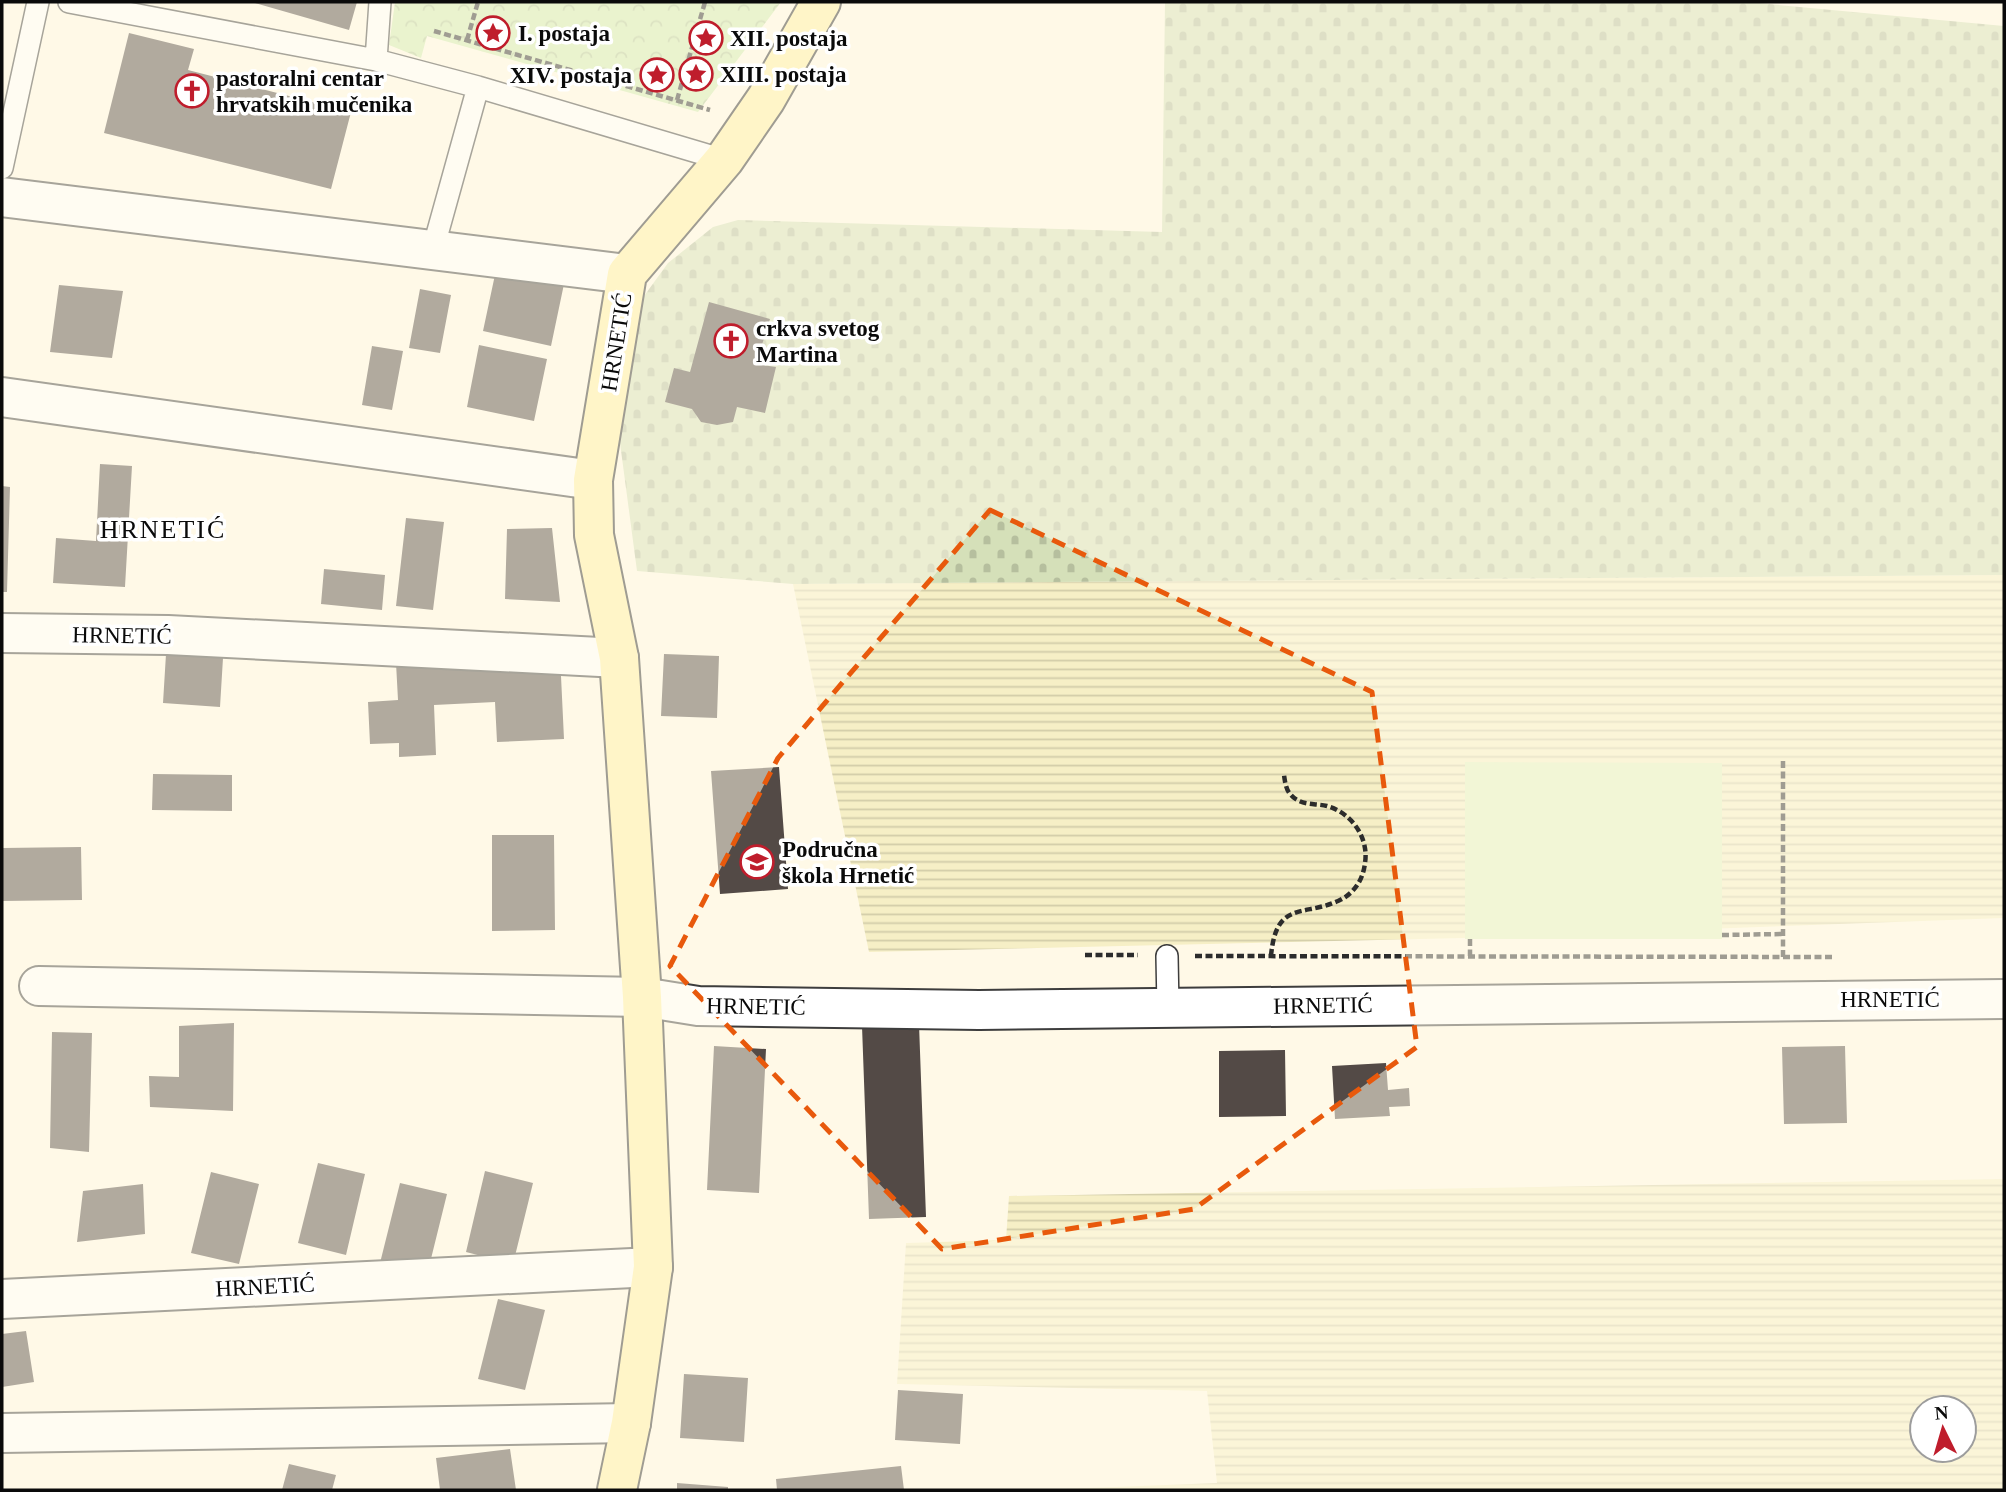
<svg xmlns="http://www.w3.org/2000/svg" width="2006" height="1492" font-family="'Times New Roman',serif">
	<style>
		.farmland { fill: url(#farmland-rules); fill-rule: evenodd }
		.cemetery { fill: url(#cemetery-stones) }
		.park { fill: url(#park-crowns) }
		.pitch { fill: #e3f1c2 }
		.building { fill: #534a46 }
		.lines { fill: none; stroke-linecap: round; stroke-linejoin: round }
		.lane-casing { stroke: #3d3d3d; stroke-width: 24 }
		.street-casing { stroke: #3d3d3d; stroke-width: 42 }
		.secondary-casing { stroke: #2c2c2c; stroke-width: 42 }
		.path { stroke: #2c2c2c; stroke-width: 4.5; stroke-dasharray: 7 3.5; stroke-linecap: butt }
		.lane { stroke: #fff; stroke-width: 21 }
		.street { stroke: #fff; stroke-width: 38 }
		.secondary { stroke: #fff0a2; stroke-width: 38 }
		.marked { fill: none; stroke: #e8590c; stroke-width: 5; stroke-dasharray: 14 9; stroke-linejoin: round }
		.labels { text-anchor: middle; stroke-width: 7; stroke-linejoin: round; paint-order: stroke }
		.poi-label { font-size: 23px; font-weight: bold; fill: #0a0a0a; stroke: #fff; text-anchor: start }
		.street-label { font-size: 23px; fill: #0a0a0a; stroke: #fff }
		.quarter-label { font-size: 26px; letter-spacing: 2px; fill: #0a0a0a; stroke: #fff }
	</style>
	<defs>
		<pattern id="farmland-rules" width="6" height="5" patternUnits="userSpaceOnUse" patternTransform="scale(1.75)"><rect width="6" height="5" fill="#f6efc6"/><path d="M0 2.5h6" fill="none" stroke="#d2cca9"/></pattern>
		<pattern id="cemetery-stones" width="16" height="16" patternUnits="userSpaceOnUse" patternTransform="scale(1.75)"><rect width="16" height="16" fill="#d5e0b9"/><path d="M2 7V4a2 2 0 0 1 4 0v3zM10 15v-3a2 2 0 0 1 4 0v3z" fill="#b6bf9e"/></pattern>
		<pattern id="park-crowns" width="20" height="18" patternUnits="userSpaceOnUse" patternTransform="scale(1.75)"><rect width="20" height="18" fill="#d1eab0"/><path d="M2 6a3 3 0 1 1 6 0M12 15a3 3 0 1 1 6 0" fill="none" stroke="#b2c796"/></pattern>
	</defs>
	<rect width="100%" height="100%" fill="#fff9e7"/>
	<path class="farmland" d="M2004,575v343l-541,20 -594,14 -76,-368z
		M2004,1179v311h-967l180,-7 -10,-92 -310,-7 9,-141 100,-3 3,-44zM1922,1408h42v42h-42z"/>
	<path class="cemetery" d="M1165,2h582l257,24v549l-1211,9 -156,-13 -21,-158 11,-58 17,-59 24,-33 45,-36 25,-7 424,12z"/>
	<path class="park" d="M395,2h386l-83,110 -271,-76 -6,22 -32,-13z"/>
	<path class="pitch" d="M1465,762l257,1v176h-257z"/>
	<path class="building" d="M251,2h106l-8,28z
		M129,33l65,16 -6,21 163,42 -20,77 -227,-56z
		M496,270l68,14 -13,62 -68,-15z
		M59,285l64,6 -11,67 -62,-6z
		M420,289l31,6 -11,58 -31,-5z
		M709,302l61,17 -14,45 20,3 -11,46 -28,-6 -4,15 -16,3 -16,-3 -9,-13 -27,-7 9,-34 16,4z
		M479,345l68,14 -13,62 -67,-14z
		M372,346l31,5 -11,59 -30,-5z
		M100,464l32,2 -7,121 -72,-4 3,-45 40,3z
		M2,486l8,1 -3,105h-5z
		M406,518l38,4 -11,88 -37,-4z
		M552,528l8,74 -55,-3 2,-70z
		M324,569l61,6 -3,35 -61,-6z
		M166,654l57,4 -3,49 -57,-4z
		M664,654l55,2 -2,62 -56,-2z
		M560,655l4,84 -67,3 -2,-40 -61,3 2,50 -37,2v-14l-29,1 -2,-42 30,-2 -2,-37z
		M779,767l9,122 -68,5 -9,-123z
		M153,774l79,1v36l-80,-1z
		M492,835h62l1,95 -63,1z
		M81,847l1,53 -80,1v-53z
		M234,1023l-1,88 -83,-4 -1,-31 30,1v-51z
		M919,1024l7,193 -57,2 -7,-193z
		M52,1032l40,1 -3,119 -39,-4z
		M714,1046l52,3 -7,144 -52,-3z
		M1845,1046l2,77 -63,1 -2,-77z
		M1285,1050l1,66 -67,1v-66z
		M1386,1063l2,27 21,-2 1,18 -21,1 1,9 -55,3 -3,-53z
		M318,1163l47,11 -19,81 -48,-12z
		M485,1171l48,12 -20,81 -47,-12z
		M211,1172l48,12 -20,80 -48,-11z
		M400,1183l47,11 -20,81 -47,-12z
		M143,1184l2,50 -68,8 6,-51z
		M498,1299l47,11 -20,80 -47,-11z
		M26,1331l8,51 -32,5v-53z
		M684,1374l64,4 -4,64 -64,-4z
		M898,1390l65,4 -3,50 -65,-4z
		M510,1449l6,41h-76l-4,-32z
		M289,1464l47,11 -4,15h-50z
		M901,1466l3,24h-127l-1,-11z
		M677,1483l51,4v3h-51z"/>
	<g class="lines">
		<defs>
			<path id="lane" d="M69,2l307,58
				M380,2l-4,58 102,27 246,73
				M2,168l36,-166
				M433,249l45,-162
				M1167,956l1,52"/>
			<path id="street" d="M2,197l625,77
				M2,397l591,83
				M2,633l166,2 451,23
				M39,986l603,11 56,9 281,4 1025,-11
				M2,1299l651,-32
				M2,1433l629,-10"/>
			<path id="secondary" d="M617,1490l14,-67 22,-156 -11,-270 -23,-339 -25,-123 -1,-55 34,-206 97,-114 42,-61 55,-97"/>
		</defs>
		<use href="#lane" class="lane-casing"/>
		<use href="#street" class="street-casing"/>
		<use href="#secondary" class="secondary-casing"/>
		<path class="path" d="M434,31l276,79
			M467,40l11,-38
			M677,100l28,-98
			M1783,761v196
			M1722,935l61,-1
			M1470,939v17
			M1085,955h53
			M1195,956l640,1
			M1271,956c5,-56 32,-39 67,-55 16,-7 25,-21 27,-38 4,-25 -13,-50 -38,-57 -13,-3 -26,0 -36,-11 -5,-5 -6,-13 -7,-20"/>
		<use href="#lane" class="lane"/>
		<use href="#street" class="street"/>
		<use href="#secondary" class="secondary"/>
	</g>
	<path d="M0 0H2006V1492H0ZM990,510l382,182 45,355 -223,162 -252,40 -272,-283 108,-208z" fill="#fff9e7" fill-opacity=".55" fill-rule="evenodd"/>
	<path class="marked" d="M990,510l382,182 45,355 -223,162 -252,40 -272,-283 108,-208z"/>
	<defs>
		<symbol id="sight-ring" viewBox="-11 -11 22 22"><circle r="9.5" fill="#fff" stroke="#bf1d2c" stroke-width="1.5"/><path d="M0-6L1.8-2.2L6-1.7L2.9 1.2L3.7 5.4L0 3.3L-3.7 5.4L-2.9 1.2L-6-1.7L-1.8-2.2Z" fill="#bf1d2c"/></symbol>
		<symbol id="church-ring" viewBox="-11 -11 22 22"><circle r="9.5" fill="#fff" stroke="#bf1d2c" stroke-width="1.5"/><path d="M-1.2-6h2.4v3.5h3.3v2.4h-3.3V6h-2.4V-.1h-3.3v-2.4h3.3Z" fill="#bf1d2c"/></symbol>
		<symbol id="school-ring" viewBox="-11 -11 22 22"><circle r="9.5" fill="#fff" stroke="#bf1d2c" stroke-width="1.5"/><path d="M0-5L7-2L0 1L-7-2ZM-4 1L0 2.5L4 1V4Q0 6-4 4Z" fill="#bf1d2c"/></symbol>
	</defs>
	<g fill-rule="evenodd">
		<use href="#sight-ring" x="474" y="14" width="38" height="38"/>
		<use href="#sight-ring" x="687" y="19" width="38" height="38"/>
		<use href="#sight-ring" x="677" y="55" width="38" height="38"/>
		<use href="#sight-ring" x="638" y="56" width="38" height="38"/>
		<use href="#church-ring" x="173" y="72" width="38" height="38"/>
		<use href="#church-ring" x="712" y="322" width="38" height="38"/>
		<use href="#school-ring" x="738" y="843" width="38" height="38"/>
	</g>
	<g class="labels">
		<g class="poi-label">
			<text x="518" y="41">I. postaja</text>
			<text x="730" y="46">XII. postaja</text>
			<text x="720" y="82">XIII. postaja</text>
			<text x="632" y="83" text-anchor="end">XIV. postaja</text>
			<text x="216" y="86">pastoralni centar<tspan x="216" dy="26">hrvatskih mučenika</tspan></text>
			<text x="756" y="336">crkva svetog<tspan x="756" dy="26">Martina</tspan></text>
			<text x="782" y="857">Područna<tspan x="782" dy="26">škola Hrnetić</tspan></text>
		</g>
		<g class="street-label">
			<text transform="translate(616 342) rotate(-81)" y="8">HRNETIĆ</text>
			<text transform="translate(122 635) rotate(1)" y="8">HRNETIĆ</text>
			<text x="1890" y="1007">HRNETIĆ</text>
			<text transform="translate(1323 1005) rotate(-1)" y="8">HRNETIĆ</text>
			<text transform="translate(756 1006) rotate(1)" y="8">HRNETIĆ</text>
			<text transform="translate(265 1286) rotate(-3)" y="8">HRNETIĆ</text>
		</g>
		<g class="quarter-label">
			<text x="163" y="538">HRNETIĆ</text>
		</g>
	</g>
	<rect width="2006" height="1492" fill="none" stroke="#0a0a0a" stroke-width="7"/>
	<g transform="translate(1943 1429) rotate(355)"><circle r="33" fill="#ffffff" stroke="#9d9d9d" stroke-width="2"/>
	<path d="M0-5L12 26L0 18L-12 26Z" fill="#bf1d2c"/>
	<text y="-10" font-size="19" font-weight="bold" text-anchor="middle" fill="#0a0a0a">N</text>
	</g>
</svg>
